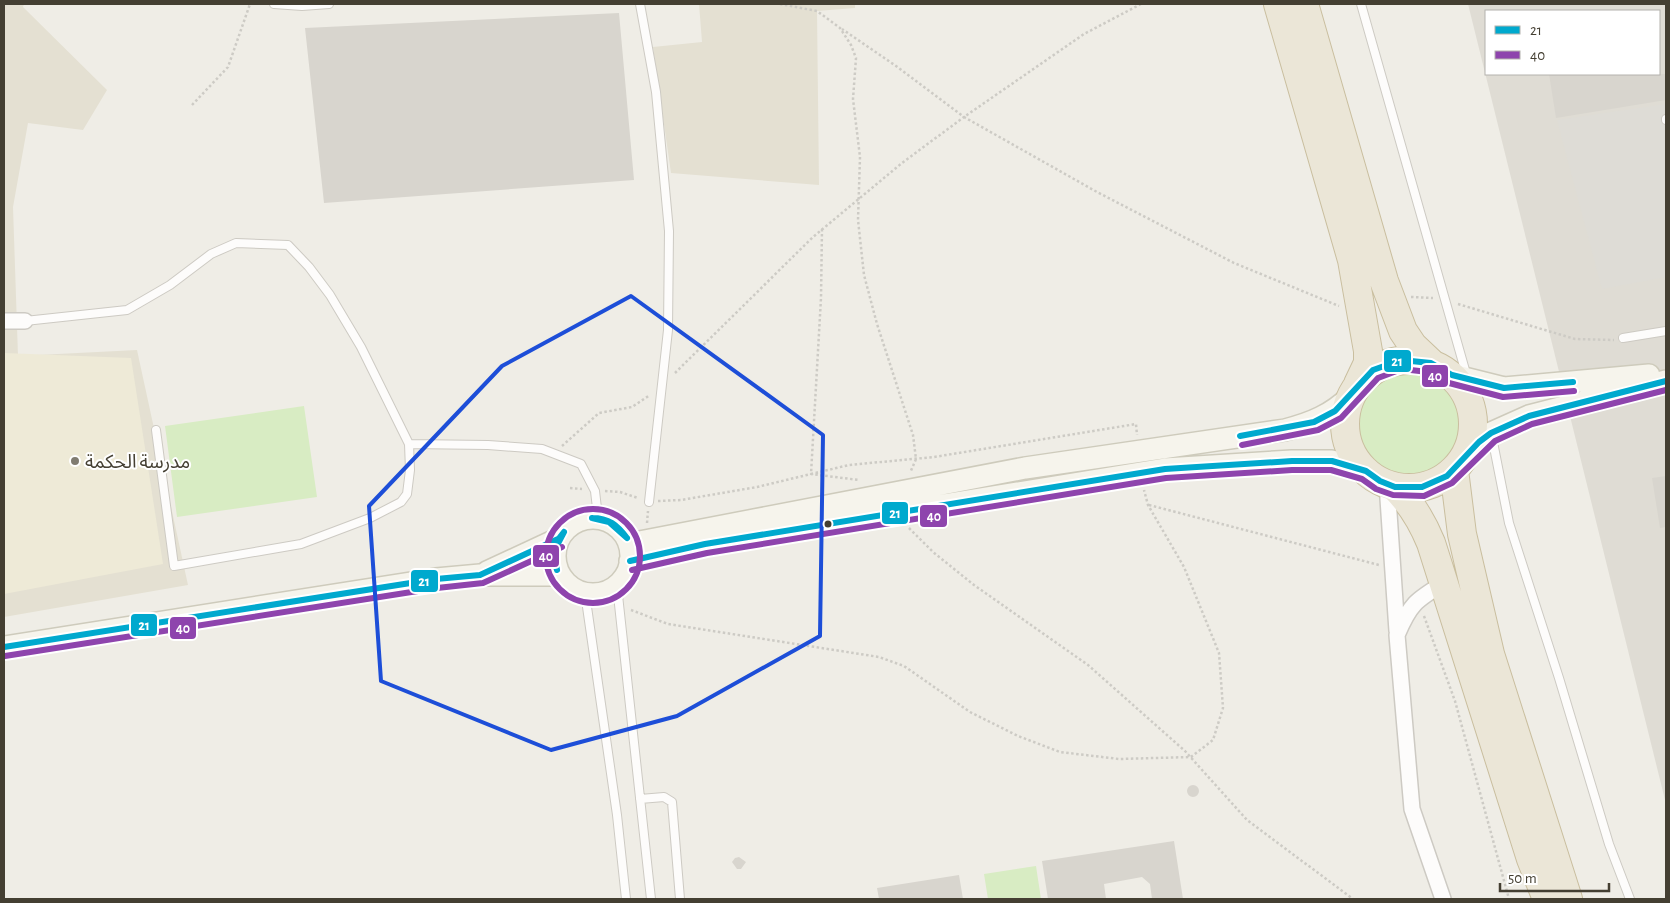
<svg xmlns="http://www.w3.org/2000/svg" width="1670" height="903" font-family="'Alegreya Sans','Noto Sans Arabic',sans-serif">
	<style>
		.residential { fill: #e4e0d2 }
		.industrial { fill: #dfdcd4; fill-rule: evenodd }
		.education { fill: #eeead7 }
		.green { fill: #d8ecc3 }
		.parking { fill: #dedcd6 }
		.building { fill: #d8d5ce }
		.lines { fill: none; stroke-linecap: round; stroke-linejoin: round }
		.lane-casing { stroke: #cdcac3; stroke-width: 10 }
		.street-casing { stroke: #cdcac3; stroke-width: 18 }
		.secondary-casing { stroke: #cecbbc; stroke-width: 24 }
		.highway-casing { stroke: #c9be9e; stroke-width: 30 }
		.path { stroke: #cdcbc5; stroke-width: 2.5; stroke-dasharray: 2.5 2.5; stroke-linecap: butt }
		.lane { stroke: #fdfcfb; stroke-width: 8 }
		.street { stroke: #fdfcfb; stroke-width: 15 }
		.secondary { stroke: #f6f4ec; stroke-width: 21 }
		.highway { stroke: #ebe6d7; stroke-width: 28 }
		.bus-1-casing { stroke: #fff; stroke-width: 10 }
		.bus-2-casing { stroke: #fff; stroke-width: 10 }
		.bus-1 { stroke: #00a9ce; stroke-width: 6 }
		.bus-2 { stroke: #8e44ad; stroke-width: 6 }
		.marked { fill: none; stroke: #1d4ed8; stroke-width: 4; stroke-linejoin: round }
		.poi-dot { fill: #807c71; stroke: #fff; stroke-width: 2 }
		.bus-dot { fill: #443f32; stroke: #fff; stroke-width: 2 }
		.labels { text-anchor: middle; stroke-width: 4; stroke-linejoin: round; paint-order: stroke }
		.poi-label { font-size: 19px; fill: #443f32; stroke: #fff; text-anchor: start }
		.line-badge { stroke: #fff; stroke-width: 2 }
		.badge-label { font-size: 14px; text-anchor: middle; font-weight: bold; fill: #fff }
	</style>
	<rect width="100%" height="100%" fill="#efede6"/>
	<path class="residential" d="M4,4h20l-1,3 84,83 -24,40 -55,-7 -15,84 5,149 119,-6 51,235 -184,32z
		M699,4h156v4l-38,3 2,174 -148,-12 -18,-126 49,-5z"/>
	<path class="industrial" d="M1468,4h198v800zM1486,11h173v63h-173z"/>
	<path class="education" d="M4,353l127,5 32,206 -159,30z"/>
	<path class="green" d="M1354 424a55 55 0 1 1 110 0a55 55 0 1 1-110 0Z
		M304,406l13,91 -140,20 -12,-91z
		M1036,866l5,33h-53l-4,-25z"/>
	<path class="parking" d="M1666,104v173l-64,12 -45,-169z"/>
	<path class="building" d="M619,13l15,167 -310,23 -19,-175z
		M1549,74h117v26l-110,18z
		M1666,476v51l-6,1 -8,-50z
		M1187 791a6 6 0 1 1 12 0a6 6 0 1 1-12 0Z
		M1174,841l9,58h-31l-2,-15 -8,-7 -38,7 2,15h-58l-6,-38z
		M739,857l7,5 -5,7h-4l-5,-7 3,-4z
		M959,875l4,24h-84l-2,-11z"/>
	<g class="lines">
		<defs>
			<path id="lane" d="M274,4l28,2 27,-2
				M640,4l16,88 13,139 -1,99 -19,172
				M1361,4l106,373
				M1666,119v1
				M25,321l102,-11 43,-25 41,-31 25,-11 52,2 21,22 21,28 31,52 48,97 1,26 -3,24 -6,8 -31,16 -69,26 -127,22 -18,-136
				M1623,338l43,-7
				M1492,437l17,86 50,155 50,166 21,55
				M409,444l79,1 54,4 39,15 14,27 3,26
				M617,586l34,313
				M585,593l32,222 9,84
				M640,799l24,-2 8,5 8,97"/>
			<path id="street" d="M4,321h21
				M1387,484l10,147
				M1443,899l-31,-90 -15,-174c13,-31 19,-35 47,-52"/>
			<path id="secondary" d="M1452,375l52,13 145,-13
				M1465,456l26,-23 38,-17 137,-35
				M555 556a38 38 0 1 1 76 0a38 38 0 1 1-76 0Z
				M629,544l396,-76 260,-38c27,-7 46,-15 66,-34
				M630,561l75,-17 460,-75 127,-8h40l34,10
				M487,572l71,-33
				M4,647l432,-68 44,-4h79"/>
			<path id="highway" d="M1278,4l74,256 16,91v12l-10,21
				M1304,4l80,277 19,50 10,15 18,17
				M1345 424a64 64 0 1 1 128 0a64 64 0 1 1-128 0Z
				M1454,470l8,64 28,120 78,245
				M1395,487c17,17 27,34 36,56l100,316 16,40"/>
		</defs>
		<use href="#lane" class="lane-casing"/>
		<use href="#street" class="street-casing"/>
		<use href="#secondary" class="secondary-casing"/>
		<use href="#highway" class="highway-casing"/>
		<path class="path" d="M780,4l37,7 23,17 11,17 5,13 -3,41 7,58 -2,63 6,55 13,49 36,111 3,24 -6,14
			M1141,4l-57,30 -120,83 133,75 137,71 105,43
			M192,105l36,-38 22,-63
			M822,229l-1,69 -10,176 38,-9 85,-8 202,-33 1,11
			M1411,297l22,1
			M1458,304l117,35 39,1
			M675,373l138,-136 89,-74 62,-46 -68,-51 -54,-37
			M562,446l37,-33 33,-6 18,-12
			M570,488l12,1
			M605,491l15,1 18,6
			M658,501l23,-1 76,-13 54,-13 48,6
			M1149,505l230,60
			M647,523l1,-12
			M909,528l24,24 41,33 114,80 97,86 62,69 106,79
			M631,610l37,14 211,33 25,9 66,46 48,24 42,16 59,7 72,-2 22,-17 10,-32 -4,-55 -35,-86 -36,-62 -4,-15
			M1424,616l31,85 54,198"/>
		<use href="#lane" class="lane"/>
		<use href="#street" class="street"/>
		<use href="#secondary" class="secondary"/>
		<use href="#highway" class="highway"/>
		<defs>
			<path id="bus-1" d="M1240,436l74,-14 21,-11 38,-41 28,-10 30,3 21,12 52,13 69,-6
				M592,518l17,4 18,16
				M592,518c17,0 25,7 35,20
				M630,561l75,-17 460,-75 127,-8h40l34,10 14,10 15,6h27l25,-11 32,-34 12,-9 38,-17 137,-35
				M557,570c-6,-14 -3,-27 7,-38
				M557,570l-3,-19 10,-19
				M4,647l432,-68 44,-4 78,-36"/>
			<path id="bus-2" d="M1242,445l76,-15 23,-12 37,-40 24,-9 26,3 21,11 54,14 71,-6
				M546 556a47 47 0 1 1 94 0a47 47 0 1 1-94 0Z
				M632,570l75,-17 459,-75 126,-8h39l31,9 14,10 17,6 31,1 28,-13 43,-42 37,-17 134,-34
				M5,656l432,-68 46,-5 79,-36"/>
		</defs>
		<use href="#bus-1" class="bus-1-casing"/>
		<use href="#bus-2" class="bus-2-casing"/>
		<use href="#bus-1" class="bus-1"/>
		<use href="#bus-2" class="bus-2"/>
	</g>
	<path class="marked" d="M631,296l192,139 -3,201 -143,80 -126,34 -170,-69 -12,-175 133,-140z"/>
	<circle class="poi-dot" cx="75" cy="461" r="5"/>
	<circle class="bus-dot" cx="828" cy="524" r="4.5"/>
	<g class="labels">
		<g class="poi-label">
			<text x="85" y="468">مدرسة الحكمة</text>
		</g>
	</g>
	<g class="line-badge">
		<rect x="1383" y="349" width="29" height="24" rx="5" fill="#00a9ce"/>
		<rect x="1421" y="364" width="28" height="24" rx="5" fill="#8e44ad"/>
		<rect x="881" y="501" width="28" height="24" rx="5" fill="#00a9ce"/>
		<rect x="919" y="504" width="29" height="24" rx="5" fill="#8e44ad"/>
		<rect x="532" y="544" width="28" height="24" rx="5" fill="#8e44ad"/>
		<rect x="410" y="569" width="29" height="24" rx="5" fill="#00a9ce"/>
		<rect x="130" y="613" width="28" height="24" rx="5" fill="#00a9ce"/>
		<rect x="169" y="616" width="28" height="24" rx="5" fill="#8e44ad"/>
	</g>
	<g class="badge-label">
		<text x="1397" y="366">21</text>
		<text x="1435" y="381">40</text>
		<text x="895" y="518">21</text>
		<text x="934" y="521">40</text>
		<text x="546" y="561">40</text>
		<text x="424" y="586">21</text>
		<text x="144" y="630">21</text>
		<text x="183" y="633">40</text>
	</g>
	<rect width="1670" height="903" fill="none" stroke="#443f32" stroke-width="10"/>
	<rect x="1485" y="10" width="175" height="65" fill="#ffffff" stroke="#b4b2ad"/>
	<rect x="1495" y="26" width="25" height="8" fill="#00a9ce" stroke="#b4b2ad"/>
	<text x="1530" y="35" font-size="15" fill="#443f32">21</text>
	<rect x="1495" y="51" width="25" height="8" fill="#8e44ad" stroke="#b4b2ad"/>
	<text x="1530" y="60" font-size="15" fill="#443f32">40</text>
	<path d="M1500 883v8h109v-8" fill="none" stroke="#443f32" stroke-width="2.5"/>
	<text x="1508" y="883" font-size="15" fill="#443f32" stroke="#ffffff" stroke-width="4" paint-order="stroke">50 m</text>
</svg>
